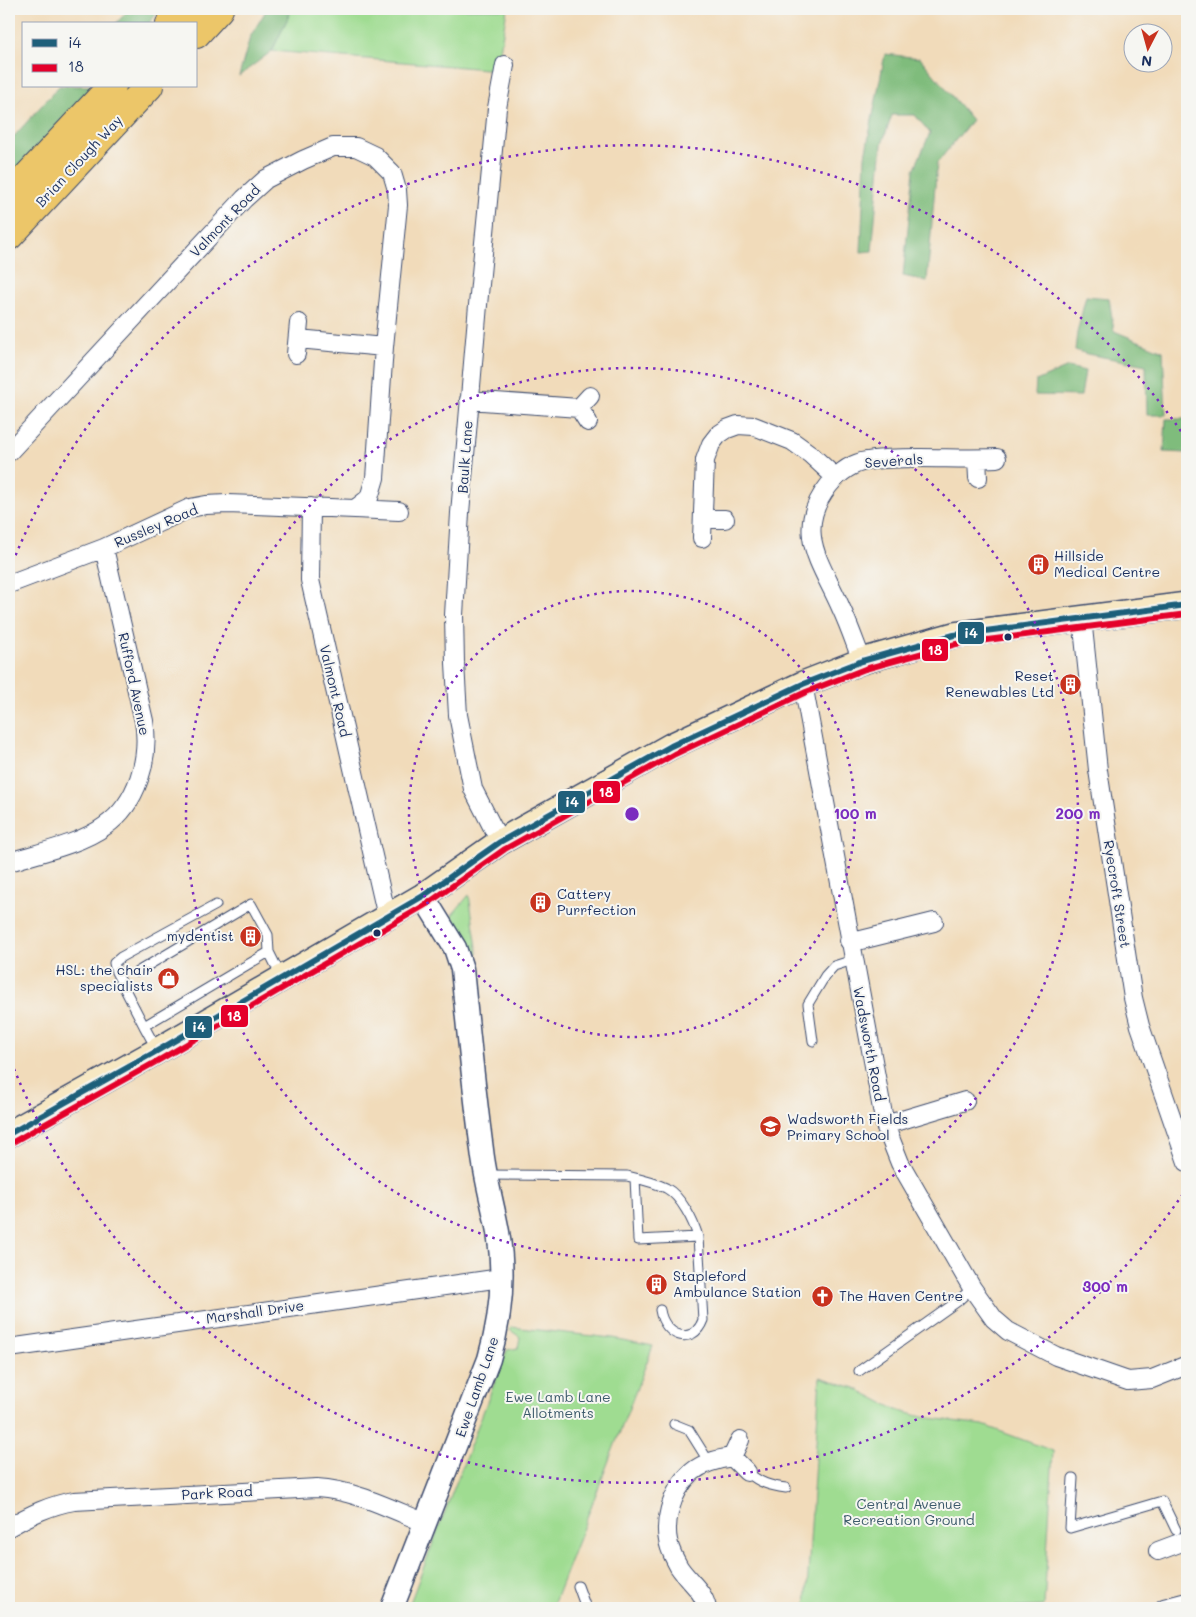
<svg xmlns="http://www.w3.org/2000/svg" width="1196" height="1617" font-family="Mali,sans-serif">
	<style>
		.green { fill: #9fdc91; stroke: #5d8678 }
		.forest { fill: #7fbc7b; stroke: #4d766c }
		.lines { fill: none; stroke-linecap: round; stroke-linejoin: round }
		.service-casing { stroke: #3b496c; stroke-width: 11 }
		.minor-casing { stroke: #3b496c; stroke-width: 20 }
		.tertiary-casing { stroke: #3b496c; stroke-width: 25 }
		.secondary-casing { stroke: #3b496c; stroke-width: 28 }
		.trunk-casing { stroke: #3b496c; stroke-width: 30 }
		.service { stroke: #fff; stroke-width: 9 }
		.minor { stroke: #fff; stroke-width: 18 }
		.tertiary { stroke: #fff; stroke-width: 22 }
		.secondary { stroke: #f7e8c3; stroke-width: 25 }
		.trunk { stroke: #ecc669; stroke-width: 28 }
		.bus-1-casing { stroke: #f6f6f2; stroke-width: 10 }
		.bus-2-casing { stroke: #f6f6f2; stroke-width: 10 }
		.bus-1 { stroke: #1f5f7a; stroke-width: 6 }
		.bus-2 { stroke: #e4002b; stroke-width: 6 }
		.ring { fill: none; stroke: #7b2cbf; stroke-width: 2.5; stroke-dasharray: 2.5 5 }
		.bus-dot { fill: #1b2f5e; stroke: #f6f6f2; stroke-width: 2 }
		.labels { text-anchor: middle; stroke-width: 4; stroke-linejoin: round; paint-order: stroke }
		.street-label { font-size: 14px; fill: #1b2f5e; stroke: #f6f6f2 }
		.poi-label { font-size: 14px; fill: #1b2f5e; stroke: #f6f6f2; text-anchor: start }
		.park-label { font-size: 14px; fill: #3c5a6b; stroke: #f6f6f2 }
		.centre { fill: #7b2cbf; stroke: #f6f6f2; stroke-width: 2.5 }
		.ring-label { font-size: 15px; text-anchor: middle; font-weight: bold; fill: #7b2cbf; stroke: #f6f6f2; stroke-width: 4; stroke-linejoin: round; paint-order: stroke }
		.line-badge { stroke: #f6f6f2; stroke-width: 2 }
		.badge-label { font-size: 14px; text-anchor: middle; font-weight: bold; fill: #fff }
	</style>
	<rect width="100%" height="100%" fill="#f6f6f2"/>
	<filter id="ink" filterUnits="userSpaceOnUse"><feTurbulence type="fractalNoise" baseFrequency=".02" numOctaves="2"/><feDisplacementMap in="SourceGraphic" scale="10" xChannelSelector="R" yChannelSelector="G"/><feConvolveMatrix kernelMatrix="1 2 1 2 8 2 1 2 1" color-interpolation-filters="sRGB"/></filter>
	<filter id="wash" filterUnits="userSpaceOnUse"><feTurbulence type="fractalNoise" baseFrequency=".0096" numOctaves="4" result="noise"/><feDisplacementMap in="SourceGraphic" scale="20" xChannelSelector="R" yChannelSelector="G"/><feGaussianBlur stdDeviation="1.12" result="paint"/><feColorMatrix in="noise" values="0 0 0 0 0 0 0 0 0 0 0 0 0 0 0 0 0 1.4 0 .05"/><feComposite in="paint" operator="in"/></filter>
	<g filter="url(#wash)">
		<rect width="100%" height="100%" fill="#f1dbba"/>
		<path class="green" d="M292,9h215l-8,48 -1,13 -226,-19z
			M469,895l9,59 -8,1 -5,-14 -13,-26z
			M511,1327l101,11 41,8 -101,262h-144l99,-258 11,-2 2,-11 -10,-7z
			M820,1377l35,11 42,22 25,7 61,8 70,26 -9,155 -39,2h-199z"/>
		<path class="forest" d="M129,9h32l-13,15h-32z
			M267,9h25l-20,42 -33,25 11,-39z
			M885,54l35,4 52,62 -35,43 -10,118 -24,-5 11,-106 16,-37 -15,-18h-23l-10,29 -10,107 -11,1 4,-96z
			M59,86h35l-85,94v-38z
			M1086,296l23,2 5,33 49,20 3,64h-19l-1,-50 -59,-11 -12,-4 2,-17z
			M1068,367l17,4 -4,25 -46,-1 1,-14z
			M1166,419h21v34l-23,-1z"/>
	</g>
	<g filter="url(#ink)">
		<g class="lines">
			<defs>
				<path id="service" d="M137,972l114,-68 17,31 1,17
					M144,1026l-28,-54 -2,-9 7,-6 95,-52
					M813,1041l-5,-37 17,-28 9,-10 19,-6
					M156,1048l-12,-22 125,-74 13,26
					M485,1175l142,1c13,3 27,6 39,12 15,8 28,34 32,49l-60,3 -3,-62
					M660,1310c4,26 33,37 43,10l-5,-83
					M859,1371l99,-70 14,-13
					M674,1424l15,6 20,32
					M747,1472c13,11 23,14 39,16
					M1073,1478l-3,50 92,-27 14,29
					M578,1586l8,22"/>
				<path id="minor" d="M298,339l86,8
					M296,354l3,-31
					M469,400l110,8
					M588,422l-9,-14 11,-12
					M9,452l235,-253 22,-20 37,-19 30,-13h23l19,9 17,17 5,17 1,15 -14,142 -9,131 -6,20 -14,11 -128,-5 -21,1 -16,3 -86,40 -95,36
					M977,459l1,19
					M311,507l-1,73 77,337
					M355,509l44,2
					M703,519h22
					M702,538l3,-78 6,-16 7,-9 9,-6 11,-4 16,1 38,15 18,13 25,23
					M1082,618l16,152 35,228 7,28 47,136
					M862,661c-7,-18 -13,-36 -21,-53 -19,-44 -49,-77 -12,-123 10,-12 23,-22 38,-24 17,-3 36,-3 53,-3 26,0 51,1 77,0
					M803,684l82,441 15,38 72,125 22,31 14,12 48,25 72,25 24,-2 35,-14
					M500,842l-27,-53 -15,-74 -3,-52 -1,-48 6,-102 18,-208 19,-197 8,-43
					M9,862c29,-9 72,-18 96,-36 33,-23 45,-68 39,-105l-40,-173
					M849,941h8l77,-19
					M885,1125l80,-24
					M9,1348l492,-70
					M732,1457l15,15
					M9,1527c21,-12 41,-22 65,-26l243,-13c37,2 74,21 109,35
					M1158,1551l24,-9
					M707,1608c-4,-18 -18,-26 -28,-41 -2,-4 -5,-9 -7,-14 -12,-26 -1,-62 20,-81 11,-9 26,-13 40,-15l8,-17
					M1164,1608l23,-6"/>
				<path id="tertiary" d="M392,1608l97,-249c12,-41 16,-85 9,-127 -5,-28 -13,-54 -16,-82 -8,-60 -14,-120 -20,-181l-7,-21 -32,-52"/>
				<path id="secondary" d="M9,1134l148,-83 266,-155 77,-54 171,-96 132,-62 59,-23 92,-26 233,-30"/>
				<path id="trunk" d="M170,24l13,-15
					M196,34l23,-25
					M9,196l103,-110
					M9,236l140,-150"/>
			</defs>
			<use href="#service" class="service-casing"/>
			<use href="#minor" class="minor-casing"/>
			<use href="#tertiary" class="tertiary-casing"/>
			<use href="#secondary" class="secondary-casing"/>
			<use href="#trunk" class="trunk-casing"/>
			<use href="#service" class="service"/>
			<use href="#minor" class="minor"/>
			<use href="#tertiary" class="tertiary"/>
			<use href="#secondary" class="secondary"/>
			<use href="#trunk" class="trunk"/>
			<defs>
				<path id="bus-1" d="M9,1134l148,-83 266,-155 77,-54 171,-96 132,-62 59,-23 92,-26 233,-30"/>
				<path id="bus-2" d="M13,1142l148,-83 266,-155 78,-55 170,-95 131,-62 59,-23 91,-25 231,-30"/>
			</defs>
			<use href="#bus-1" class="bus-1-casing"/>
			<use href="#bus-2" class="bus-2-casing"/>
			<use href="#bus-1" class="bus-1"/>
			<use href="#bus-2" class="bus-2"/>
		</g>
	</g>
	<g class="ring">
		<circle cx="632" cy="814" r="223"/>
		<circle cx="632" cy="814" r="446"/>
		<path d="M1187 1188A669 669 0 0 1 10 1059M10 569A669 669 0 0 1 1187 440"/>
	</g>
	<defs>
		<symbol id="building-disc" viewBox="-11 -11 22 22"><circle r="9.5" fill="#c8321e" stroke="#f6f6f2"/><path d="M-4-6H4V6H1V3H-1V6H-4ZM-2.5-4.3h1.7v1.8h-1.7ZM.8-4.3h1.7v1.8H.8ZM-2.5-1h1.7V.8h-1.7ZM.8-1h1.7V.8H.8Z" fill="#fff"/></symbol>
		<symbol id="shop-disc" viewBox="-11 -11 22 22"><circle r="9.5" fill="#c8321e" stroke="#f6f6f2"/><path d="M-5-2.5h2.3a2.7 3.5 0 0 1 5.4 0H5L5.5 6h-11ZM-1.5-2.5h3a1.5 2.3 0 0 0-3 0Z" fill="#fff"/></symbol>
		<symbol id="school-disc" viewBox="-11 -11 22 22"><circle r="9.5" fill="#c8321e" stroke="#f6f6f2"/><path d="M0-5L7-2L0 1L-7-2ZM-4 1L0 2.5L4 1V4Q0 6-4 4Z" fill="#fff"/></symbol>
		<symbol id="church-disc" viewBox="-11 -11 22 22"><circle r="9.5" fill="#c8321e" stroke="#f6f6f2"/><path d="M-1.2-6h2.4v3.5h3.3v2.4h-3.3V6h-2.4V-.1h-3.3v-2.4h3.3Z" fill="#fff"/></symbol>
	</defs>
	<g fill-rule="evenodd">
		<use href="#building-disc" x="1026" y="552" width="25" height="25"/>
		<use href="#building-disc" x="1058" y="672" width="25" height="25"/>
		<use href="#building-disc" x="528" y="890" width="25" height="25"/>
		<use href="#building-disc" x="238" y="924" width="25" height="25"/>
		<use href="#shop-disc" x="156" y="966" width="25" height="25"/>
		<use href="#school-disc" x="758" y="1114" width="25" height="25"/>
		<use href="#building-disc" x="644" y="1272" width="25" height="25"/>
		<use href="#church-disc" x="810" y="1284" width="25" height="25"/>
	</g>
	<g class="bus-dot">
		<circle cx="1008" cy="637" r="4.5"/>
		<circle cx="377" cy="933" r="4.5"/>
	</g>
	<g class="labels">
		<g class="street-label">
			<text transform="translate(79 161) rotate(-47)" y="5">Brian Clough Way</text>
			<text transform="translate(225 221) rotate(-46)" y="5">Valmont Road</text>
			<text transform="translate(465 457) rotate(-86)" y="5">Baulk Lane</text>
			<text transform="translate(894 461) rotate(-4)" y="5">Severals</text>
			<text transform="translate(156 526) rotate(-23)" y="5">Russley Road</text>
			<text transform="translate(134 684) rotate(78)" y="5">Rufford Avenue</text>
			<text transform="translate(335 691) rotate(77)" y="5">Valmont Road</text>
			<text transform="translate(1117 894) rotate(81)" y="5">Ryecroft Street</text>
			<text transform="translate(869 1044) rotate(79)" y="5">Wadsworth Road</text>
			<text transform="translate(255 1312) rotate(-8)" y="5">Marshall Drive</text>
			<text transform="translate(477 1387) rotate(-71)" y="5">Ewe Lamb Lane</text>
			<text transform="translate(217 1493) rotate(-3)" y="5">Park Road</text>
		</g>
		<g class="poi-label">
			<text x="1054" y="561">Hillside<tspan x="1054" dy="16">Medical Centre</tspan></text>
			<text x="1054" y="681" text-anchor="end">Reset<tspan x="1054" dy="16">Renewables Ltd</tspan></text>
			<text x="557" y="899">Cattery<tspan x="557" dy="16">Purrfection</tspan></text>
			<text x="234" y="941" text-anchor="end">mydentist</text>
			<text x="153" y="975" text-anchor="end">HSL: the chair<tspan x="153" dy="16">specialists</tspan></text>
			<text x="787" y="1124">Wadsworth Fields<tspan x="787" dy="16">Primary School</tspan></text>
			<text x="673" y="1281">Stapleford<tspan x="673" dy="16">Ambulance Station</tspan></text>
			<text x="839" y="1301">The Haven Centre</text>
		</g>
		<g class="park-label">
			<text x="558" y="1402">Ewe Lamb Lane<tspan x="558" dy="16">Allotments</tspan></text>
			<text x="909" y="1509">Central Avenue<tspan x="909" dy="16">Recreation Ground</tspan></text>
		</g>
	</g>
	<circle cx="632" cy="814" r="8" class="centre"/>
	<g class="ring-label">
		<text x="855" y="819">100 m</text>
		<text x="1078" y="819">200 m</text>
		<text x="1105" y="1292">300 m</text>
	</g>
	<g class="line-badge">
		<rect x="957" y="621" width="28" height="24" rx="5" fill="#1f5f7a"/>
		<rect x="921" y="638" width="28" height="24" rx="5" fill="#e4002b"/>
		<rect x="592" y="780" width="29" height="24" rx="5" fill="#e4002b"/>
		<rect x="557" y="790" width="29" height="24" rx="5" fill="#1f5f7a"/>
		<rect x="220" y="1004" width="29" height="24" rx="5" fill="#e4002b"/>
		<rect x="184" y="1015" width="29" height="24" rx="5" fill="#1f5f7a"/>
	</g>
	<g class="badge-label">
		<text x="971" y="638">i4</text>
		<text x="935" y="655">18</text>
		<text x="606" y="797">18</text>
		<text x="572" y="807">i4</text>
		<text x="234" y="1021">18</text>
		<text x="199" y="1032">i4</text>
	</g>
	<rect width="1196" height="1617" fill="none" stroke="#f6f6f2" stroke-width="30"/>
	<rect x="22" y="22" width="175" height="65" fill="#f6f6f2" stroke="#9ea6b7"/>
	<rect x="32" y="39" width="25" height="8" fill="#1f5f7a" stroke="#9ea6b7"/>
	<text x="68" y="48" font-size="15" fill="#1b2f5e">i4</text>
	<rect x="32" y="64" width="25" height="8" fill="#e4002b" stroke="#9ea6b7"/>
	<text x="68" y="72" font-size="15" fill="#1b2f5e">18</text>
	<g transform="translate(1148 48) rotate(186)"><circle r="24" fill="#f6f6f2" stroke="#9ea6b7"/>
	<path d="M0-4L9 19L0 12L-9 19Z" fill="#c8321e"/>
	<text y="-8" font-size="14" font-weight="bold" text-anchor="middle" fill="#1b2f5e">N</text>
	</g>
</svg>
